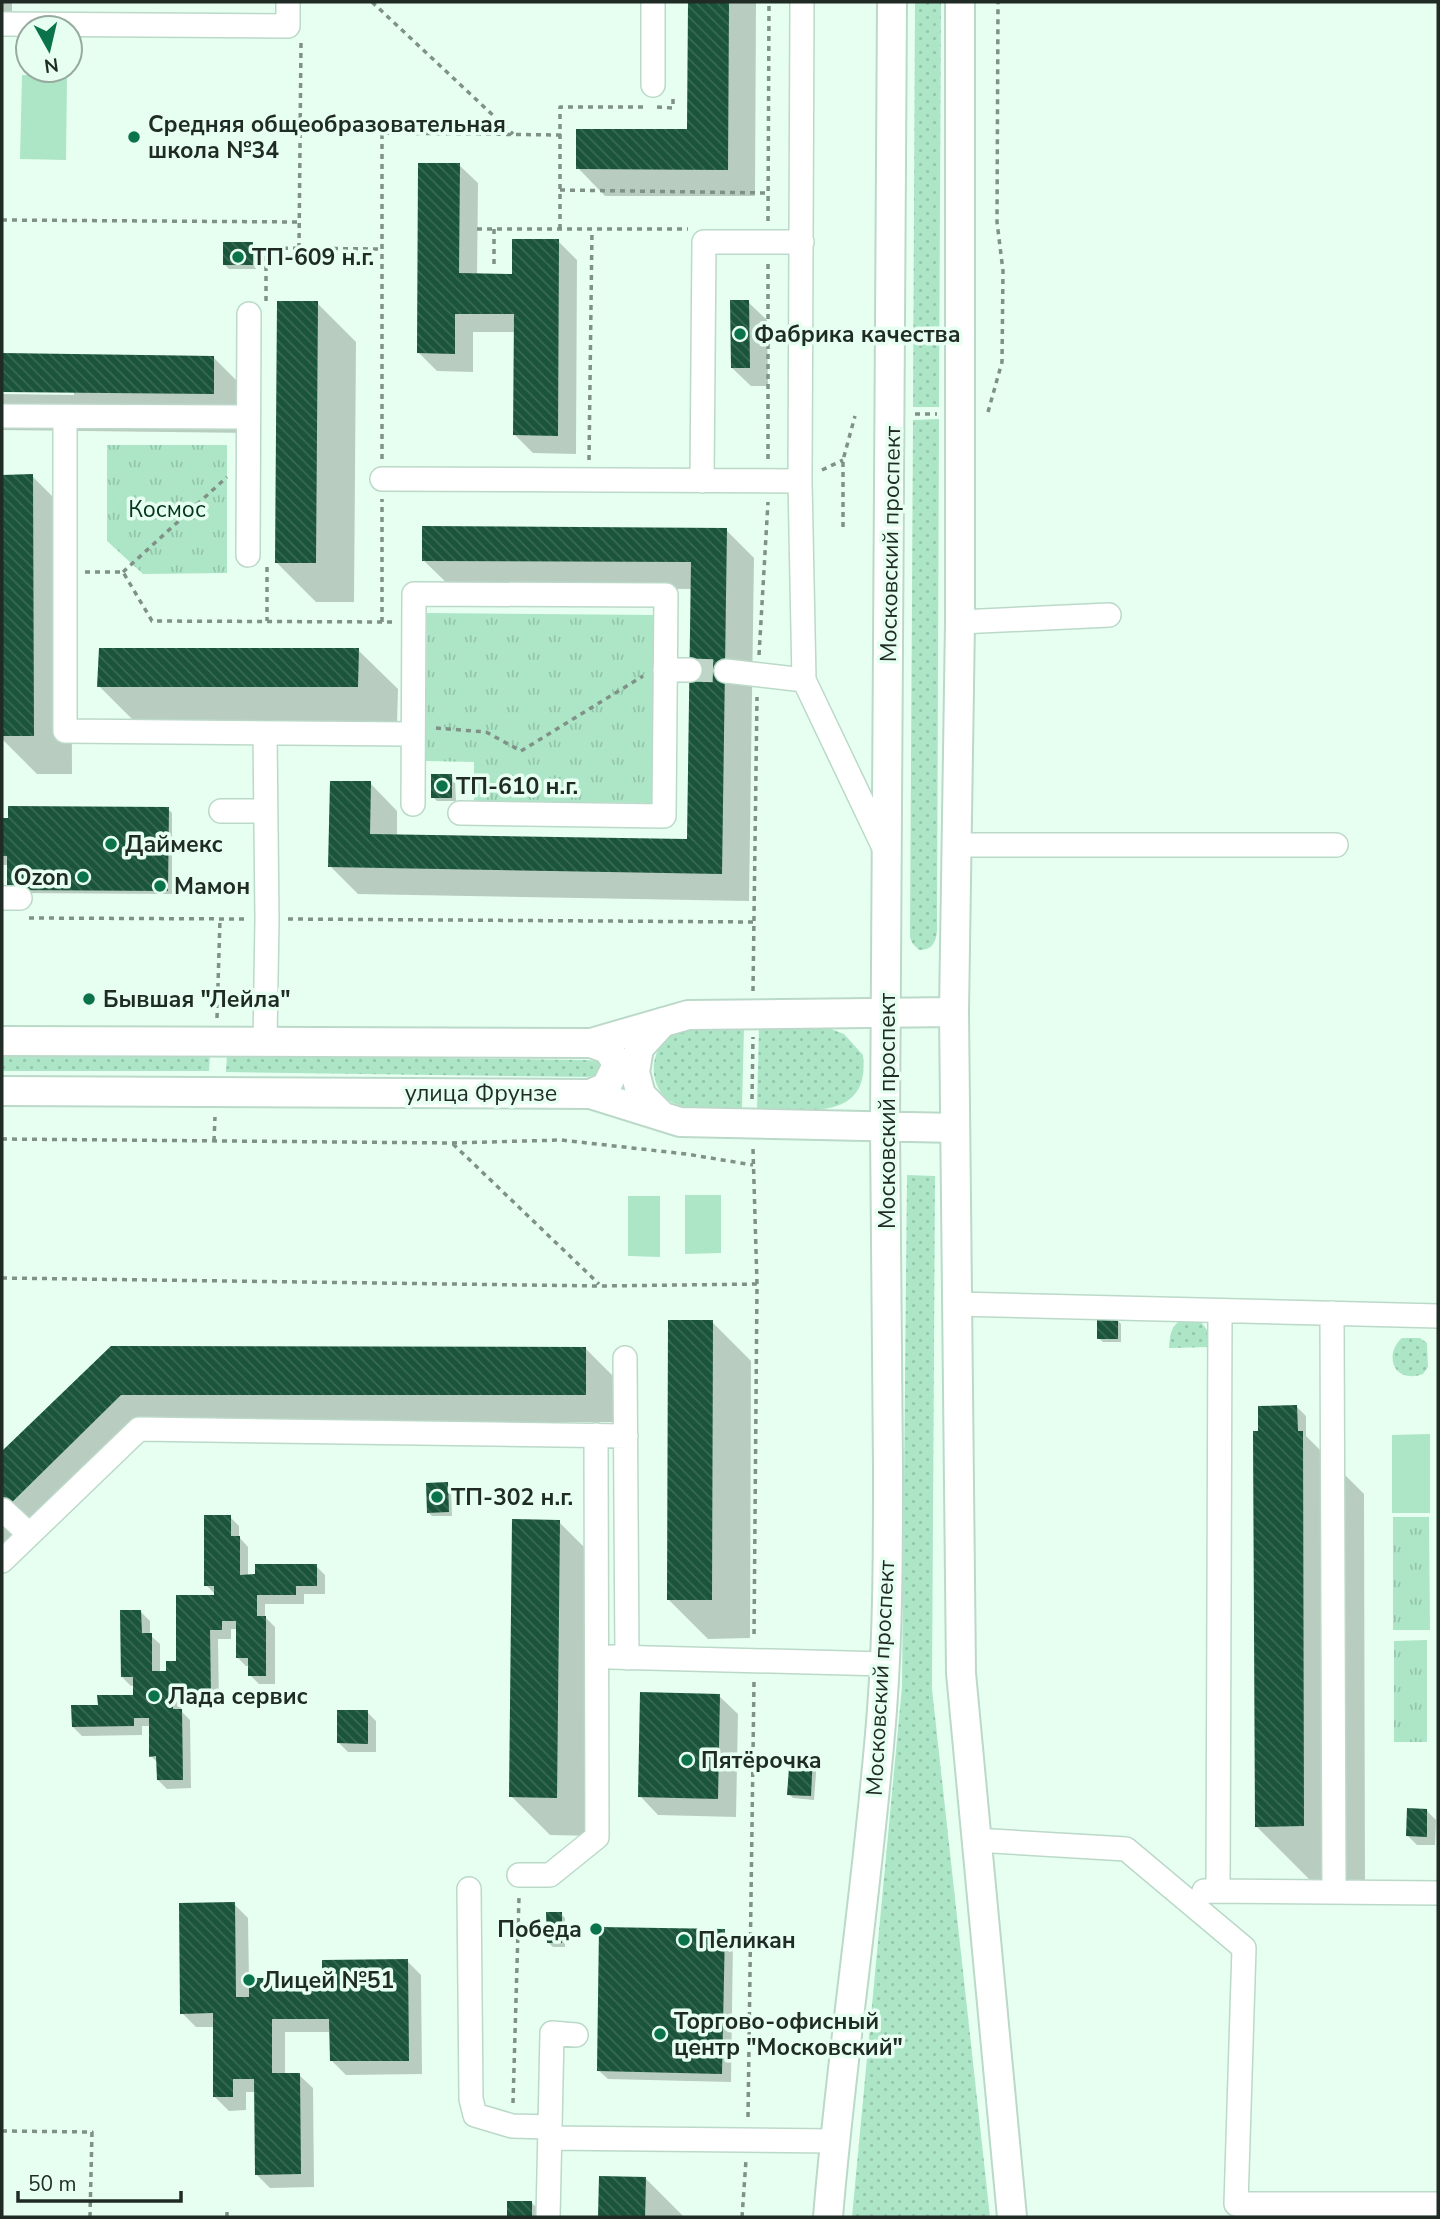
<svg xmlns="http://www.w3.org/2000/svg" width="1440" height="2219" font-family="'Nunito Sans',sans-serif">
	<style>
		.grass { fill: url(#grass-dots) }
		.park { fill: url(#park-tufts) }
		.pitch { fill: #ade6c7 }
		.shadow { fill: #0003 }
		.building { fill: url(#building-back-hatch) }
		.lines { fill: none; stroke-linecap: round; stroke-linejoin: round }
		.minor-tunnel { stroke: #bfd5c8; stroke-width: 23; stroke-dasharray: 23 11; stroke-linecap: butt }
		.minor-casing { stroke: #bbd9c8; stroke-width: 26 }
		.major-casing { stroke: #bbd9c8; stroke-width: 32 }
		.path { stroke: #809187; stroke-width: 3.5; stroke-dasharray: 5 5; stroke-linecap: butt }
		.minor { stroke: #fff; stroke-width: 23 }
		.major { stroke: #fff; stroke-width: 28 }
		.poi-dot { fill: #0a734c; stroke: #e7fff1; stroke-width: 2.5 }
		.labels { text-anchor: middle; stroke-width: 7; stroke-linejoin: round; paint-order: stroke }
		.poi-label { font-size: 23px; font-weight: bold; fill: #1f2b24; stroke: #e7fff1; text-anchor: start }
		.park-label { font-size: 23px; fill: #043521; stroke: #e7fff1 }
		.street-label { font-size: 23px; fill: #1f2b24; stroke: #e7fff1 }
	</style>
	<defs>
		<pattern id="grass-dots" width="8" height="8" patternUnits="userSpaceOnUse" patternTransform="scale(1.75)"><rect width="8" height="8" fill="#ade6c7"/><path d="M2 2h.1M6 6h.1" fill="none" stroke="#94c5ab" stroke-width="1.8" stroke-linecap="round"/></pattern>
		<pattern id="park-tufts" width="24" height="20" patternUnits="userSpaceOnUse" patternTransform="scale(1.75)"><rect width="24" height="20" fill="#ade6c7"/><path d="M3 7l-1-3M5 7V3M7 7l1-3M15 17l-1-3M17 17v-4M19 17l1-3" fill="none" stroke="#94c5ab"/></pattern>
		<pattern id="building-back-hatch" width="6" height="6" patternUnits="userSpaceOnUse" patternTransform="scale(1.75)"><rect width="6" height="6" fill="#1a543a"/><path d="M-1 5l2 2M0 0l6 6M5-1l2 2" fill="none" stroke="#3a6954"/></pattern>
	</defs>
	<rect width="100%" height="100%" fill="#e7fff1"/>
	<path class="grass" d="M915,2h26l-2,405h-26z
		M939,419l-2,512c-1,12 -5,19 -18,19l-7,-7 -2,-6 3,-517z
		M744,1028l-2,80c-19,-1 -42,2 -60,-2 -37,-8 -39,-65 2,-77z
		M759,1028l72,1 13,5 19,21c8,69 -61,54 -106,53z
		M2,1053l208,1 -1,17h-207z
		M227,1055l360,5 10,1 4,5 -4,9 -10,2 -361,-5z
		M907,1175l28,1 -3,513 58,528h-138l50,-530z
		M1181,1320l20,2 9,12v13l-41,1c1,-12 1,-21 12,-28z
		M1402,1338h18l7,5 1,24 -5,7c-31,11 -39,-21 -21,-36z"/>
	<path class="park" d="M107,445h120v128l-84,1 -36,-33z
		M427,613l229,2 -1,188 -181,-2v-39l-49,-1z
		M1393,1517h36l1,113h-37z
		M1427,1640v102h-33v-101z"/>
	<path class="pitch" d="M22,75l45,1 -1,84 -46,-1z
		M685,1195h36v58l-36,1z
		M628,1196h32v61l-32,-1z
		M1430,1434v79h-38v-78z"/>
	<path class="shadow" d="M2,2h10v11h-10z
		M690,2h66l-1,194h-150l-27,-28 111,-37z
		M459,165l19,18 -1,92h36l45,-34 19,19 -1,194 -43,-1 -18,-18v-103h-42v40l-36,-1 -19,-19z
		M252,244l4,4v21h-27l-4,-4z
		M748,302l19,18 1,66h-17l-19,-18z
		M317,303l39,39 -2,260h-38l-39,-39z
		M2,354l211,3 40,40 -1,36 -250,-3v-36l72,1v-4h-72z
		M2,476h30l39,39 1,259h-35l-35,-35z
		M726,530l28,28 -5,343 -391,-7 -28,-28 40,-83 27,28v25l292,5 3,-252 -241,-2 -28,-27z
		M358,650l40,39 -1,36h-259l-39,-39z
		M451,775l4,4 1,22h-19l-4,-4z
		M168,809l4,4v81l-159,-1 -4,-28h-7v-45z
		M1117,1320l4,4v18h-18l-4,-4z
		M712,1322l39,39 -1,277 -42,1 -40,-40z
		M111,1348h474l28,28v46h-464l-147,144v-112z
		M1297,1407l9,9v20l58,58 1,393 -47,1 -62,-62z
		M447,1484l4,4 1,28h-20l-4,-4z
		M230,1517l9,9v11l9,10v29l68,-10 9,9v19h-21v10h-39v13l10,10v57h-16l-9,-9v-9h-4l-9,-9v-28h-6v10h-13l1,66 -38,1v5l9,9 1,68 -24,1 -9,-9v-17l-7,-7 -1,-30h-8v9l-60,1 -9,-9 62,-30v-12l-4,1 -9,-9 19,-65 9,9v14l10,9v29h8l10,-10 39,-67 -11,-11z
		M559,1522l39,39 -3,275 -45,-1 -39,-39z
		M719,1696l19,18 -2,103 -78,-2 -18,-19z
		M367,1712l9,9v31h-28l-9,-9z
		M813,1757l4,4 -3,39 -21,-2 -4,-4z
		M1427,1811l9,9 -1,25h-18l-9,-9z
		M234,1904l14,14 1,62h28l13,12h34l83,-31 14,14 1,99 -76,1 -14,-14 -1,-29h-46v43h14l14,13 1,99 -44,1 -14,-14v-82h-10v18l-17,1 -14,-14v-70h-19l-14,-14z
		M561,1914l4,4v29h-12l-4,-4z
		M724,1931l9,9 -2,142 -123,-3 -10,-9z
		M600,2177l45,1 39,39h-85z
		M509,2203h23l4,4v10h-27z"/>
	<path class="building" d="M688,2h41l-1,168 -152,-1v-40h111z
		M418,163h42l-1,110 53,1v-35h47l-1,197 -45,-1 1,-121h-59v40l-38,-1z
		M223,242h30v23h-30z
		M730,300h19l1,68h-19z
		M277,301h41l-2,262h-41z
		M2,353l212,3v38l-212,-2z
		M33,474l1,262h-32v-261z
		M422,526l305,2 -5,346 -394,-7 2,-86h41l-1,53 317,5 4,-277 -269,-1z
		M99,648h260l-1,39h-261z
		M431,774h21v24h-21z
		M8,806l161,1 -1,84 -161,-1v-34h-5v-38h6z
		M1097,1318h21v21h-21z
		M668,1320h45l-1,280h-45z
		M111,1346l475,1v48h-465l-119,117v-61z
		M1297,1405l1,26h5l1,395 -49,1 -2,-396h5v-25z
		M448,1482l1,30 -22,1 -1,-30z
		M204,1515h27v21h9v39l15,-1v-10h62v22h-21v9h-39v21h9v60h-18v-18h-12v-37h-14v9h-12l1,67 -38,1v11h9l1,71h-26l-1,-24 -7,1v-39h-15v8l-62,1 -1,-22h27l-1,-10h36v-18h-12l-1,-67h21l1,23h10v38h14v-10h10v-66h38v-9h-10z
		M512,1519l48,1 -3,278 -48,-1z
		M640,1692l80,2 -2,105 -80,-2z
		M337,1710h31v34l-31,-1z
		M790,1754l23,1 -2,41 -24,-1z
		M1407,1808l20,1v28l-21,-1z
		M235,1902l1,95h13v-19h29v12h44v-30l86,-1 1,102h-79l-1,-42h-57v54h28l1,101 -46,1 -1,-96h-21v18h-20v-84l-33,1 -1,-111z
		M546,1912h16v31h-15z
		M599,1927l126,2 -3,145 -125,-3z
		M599,2176l47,1 -1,40h-47z
		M507,2201h25v16h-25z"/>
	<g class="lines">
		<path class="minor-tunnel" d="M690,670l36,1"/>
		<defs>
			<path id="minor" d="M653,2v83
				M802,2l-2,479 4,199 82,172
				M2,24l286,2v-24
				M2,416l246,1
				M65,417v314l348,3
				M382,479l418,2
				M702,481l2,-239h98
				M248,555l1,-241
				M960,622l149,-7
				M665,670h25
				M726,671l78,9
				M265,733l2,186 -2,123
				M413,804l1,-210 252,1 -2,221 -204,-3
				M221,811h44
				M958,845h378
				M2,898h18
				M957,1304l481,12
				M1332,1313l2,579
				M625,1358l2,300
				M3,1510l26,24
				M2,1561l137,-132 487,7
				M611,1657l274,7
				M975,1840l151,9 118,99 -8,256h202
				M519,1875h31l47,-38 -1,-402
				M469,1889l2,210 4,16 37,11 38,1 -2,90
				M1204,1891l234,2
				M1218,1891l2,-580
				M550,2127l2,-94 24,2
				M550,2138l284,3"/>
			<path id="major" d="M960,2v620l-6,390 7,661 51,544
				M2,1041l589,2 97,-28 266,-3
				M2,1091l588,3 90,28 275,6
				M590,1094l16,-7 10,-20 -2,-8 -6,-10 -17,-6
				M662,1116l-21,-21 -6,-23 4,-24 24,-26
				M828,2217c14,-169 41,-338 54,-507 6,-80 6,-161 6,-242 0,-113 -1,-226 -3,-340l7,-1126"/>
		</defs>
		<use href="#minor" class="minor-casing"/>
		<use href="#major" class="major-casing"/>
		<path class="path" d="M372,2l141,132
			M657,107l16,1v-12
			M560,190l208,3
			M2,220l298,2
			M768,221l1,-219
			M477,229h211
			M494,229v36
			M560,229v-122h86
			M299,248l2,-206
			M266,301v-53l116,1
			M988,412l14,-50 1,-91 -6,-49 1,-220
			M915,414h22
			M382,459v-326l179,2
			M768,459v-195
			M589,460l3,-230
			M822,470l21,-10
			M843,527v-67l12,-44
			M267,567v54
			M85,572h38l29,49 240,1
			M123,572l104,-95
			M382,622v-123
			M759,655l9,-153
			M436,728l50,4 35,19 122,-75
			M29,918l216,1
			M288,919l467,3
			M753,991l4,-294
			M217,1018l3,-99
			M752,1099l1,-62
			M2,1139l450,4 109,-3 125,14 67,11
			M214,1141l1,-24
			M453,1144l146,140
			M753,1149l4,135 -3,354
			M2,1278l599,8 156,-2
			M513,2103l6,-206
			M748,2117l6,-436
			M2,2131l90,1 -2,85
			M227,2217v-9
			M742,2217l4,-57"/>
		<use href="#minor" class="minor"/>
		<use href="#major" class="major"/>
	</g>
	<g class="poi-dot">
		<circle cx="134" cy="137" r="7"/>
		<circle cx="238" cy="257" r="7"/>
		<circle cx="740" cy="334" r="7"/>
		<circle cx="442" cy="786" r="7"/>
		<circle cx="111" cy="844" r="7"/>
		<circle cx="83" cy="877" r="7"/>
		<circle cx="160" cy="886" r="7"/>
		<circle cx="89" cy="999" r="7"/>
		<circle cx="437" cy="1497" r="7"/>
		<circle cx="154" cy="1696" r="7"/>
		<circle cx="687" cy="1760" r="7"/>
		<circle cx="596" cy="1929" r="7"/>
		<circle cx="684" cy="1940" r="7"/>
		<circle cx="249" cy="1980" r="7"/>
		<circle cx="660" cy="2034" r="7"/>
	</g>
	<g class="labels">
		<g class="poi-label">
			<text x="148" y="132">Средняя общеобразовательная<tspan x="148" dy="26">школа №34</tspan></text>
			<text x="252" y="265">ТП-609 н.г.</text>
			<text x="754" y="342">Фабрика качества</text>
			<text x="456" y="794">ТП-610 н.г.</text>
			<text x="125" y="852">Даймекс</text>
			<text x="69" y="885" text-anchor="end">Ozon</text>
			<text x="174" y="894">Мамон</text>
			<text x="103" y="1007">Бывшая "Лейла"</text>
			<text x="451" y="1505">ТП-302 н.г.</text>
			<text x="168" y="1704">Лада сервис</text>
			<text x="701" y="1768">Пятёрочка</text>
			<text x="582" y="1937" text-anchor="end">Победа</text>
			<text x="698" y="1948">Пеликан</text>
			<text x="263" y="1988">Лицей №51</text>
			<text x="674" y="2029">Торгово-офисный<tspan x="674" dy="26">центр "Московский"</tspan></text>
		</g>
		<g class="park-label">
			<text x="167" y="517">Космос</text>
		</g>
		<g class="street-label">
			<text transform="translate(890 544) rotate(-89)" y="8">Московский проспект</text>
			<text x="481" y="1101">улица Фрунзе</text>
			<text transform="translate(887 1111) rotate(-90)" y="8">Московский проспект</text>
			<text transform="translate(880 1678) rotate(-87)" y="8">Московский проспект</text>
		</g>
	</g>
	<rect width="1440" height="2219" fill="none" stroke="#1f2b24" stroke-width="7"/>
	<g transform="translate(49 49) rotate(172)"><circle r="33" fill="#e7fff1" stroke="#97aa9f" stroke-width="2"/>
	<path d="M0-5L12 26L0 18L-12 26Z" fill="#0a734c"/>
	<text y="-10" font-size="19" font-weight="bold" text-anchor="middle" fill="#1f2b24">N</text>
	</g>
	<path d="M18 2191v10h163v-10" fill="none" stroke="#1f2b24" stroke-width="3.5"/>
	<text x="28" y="2191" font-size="21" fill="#1f2b24" stroke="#e7fff1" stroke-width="5" paint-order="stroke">50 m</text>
</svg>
